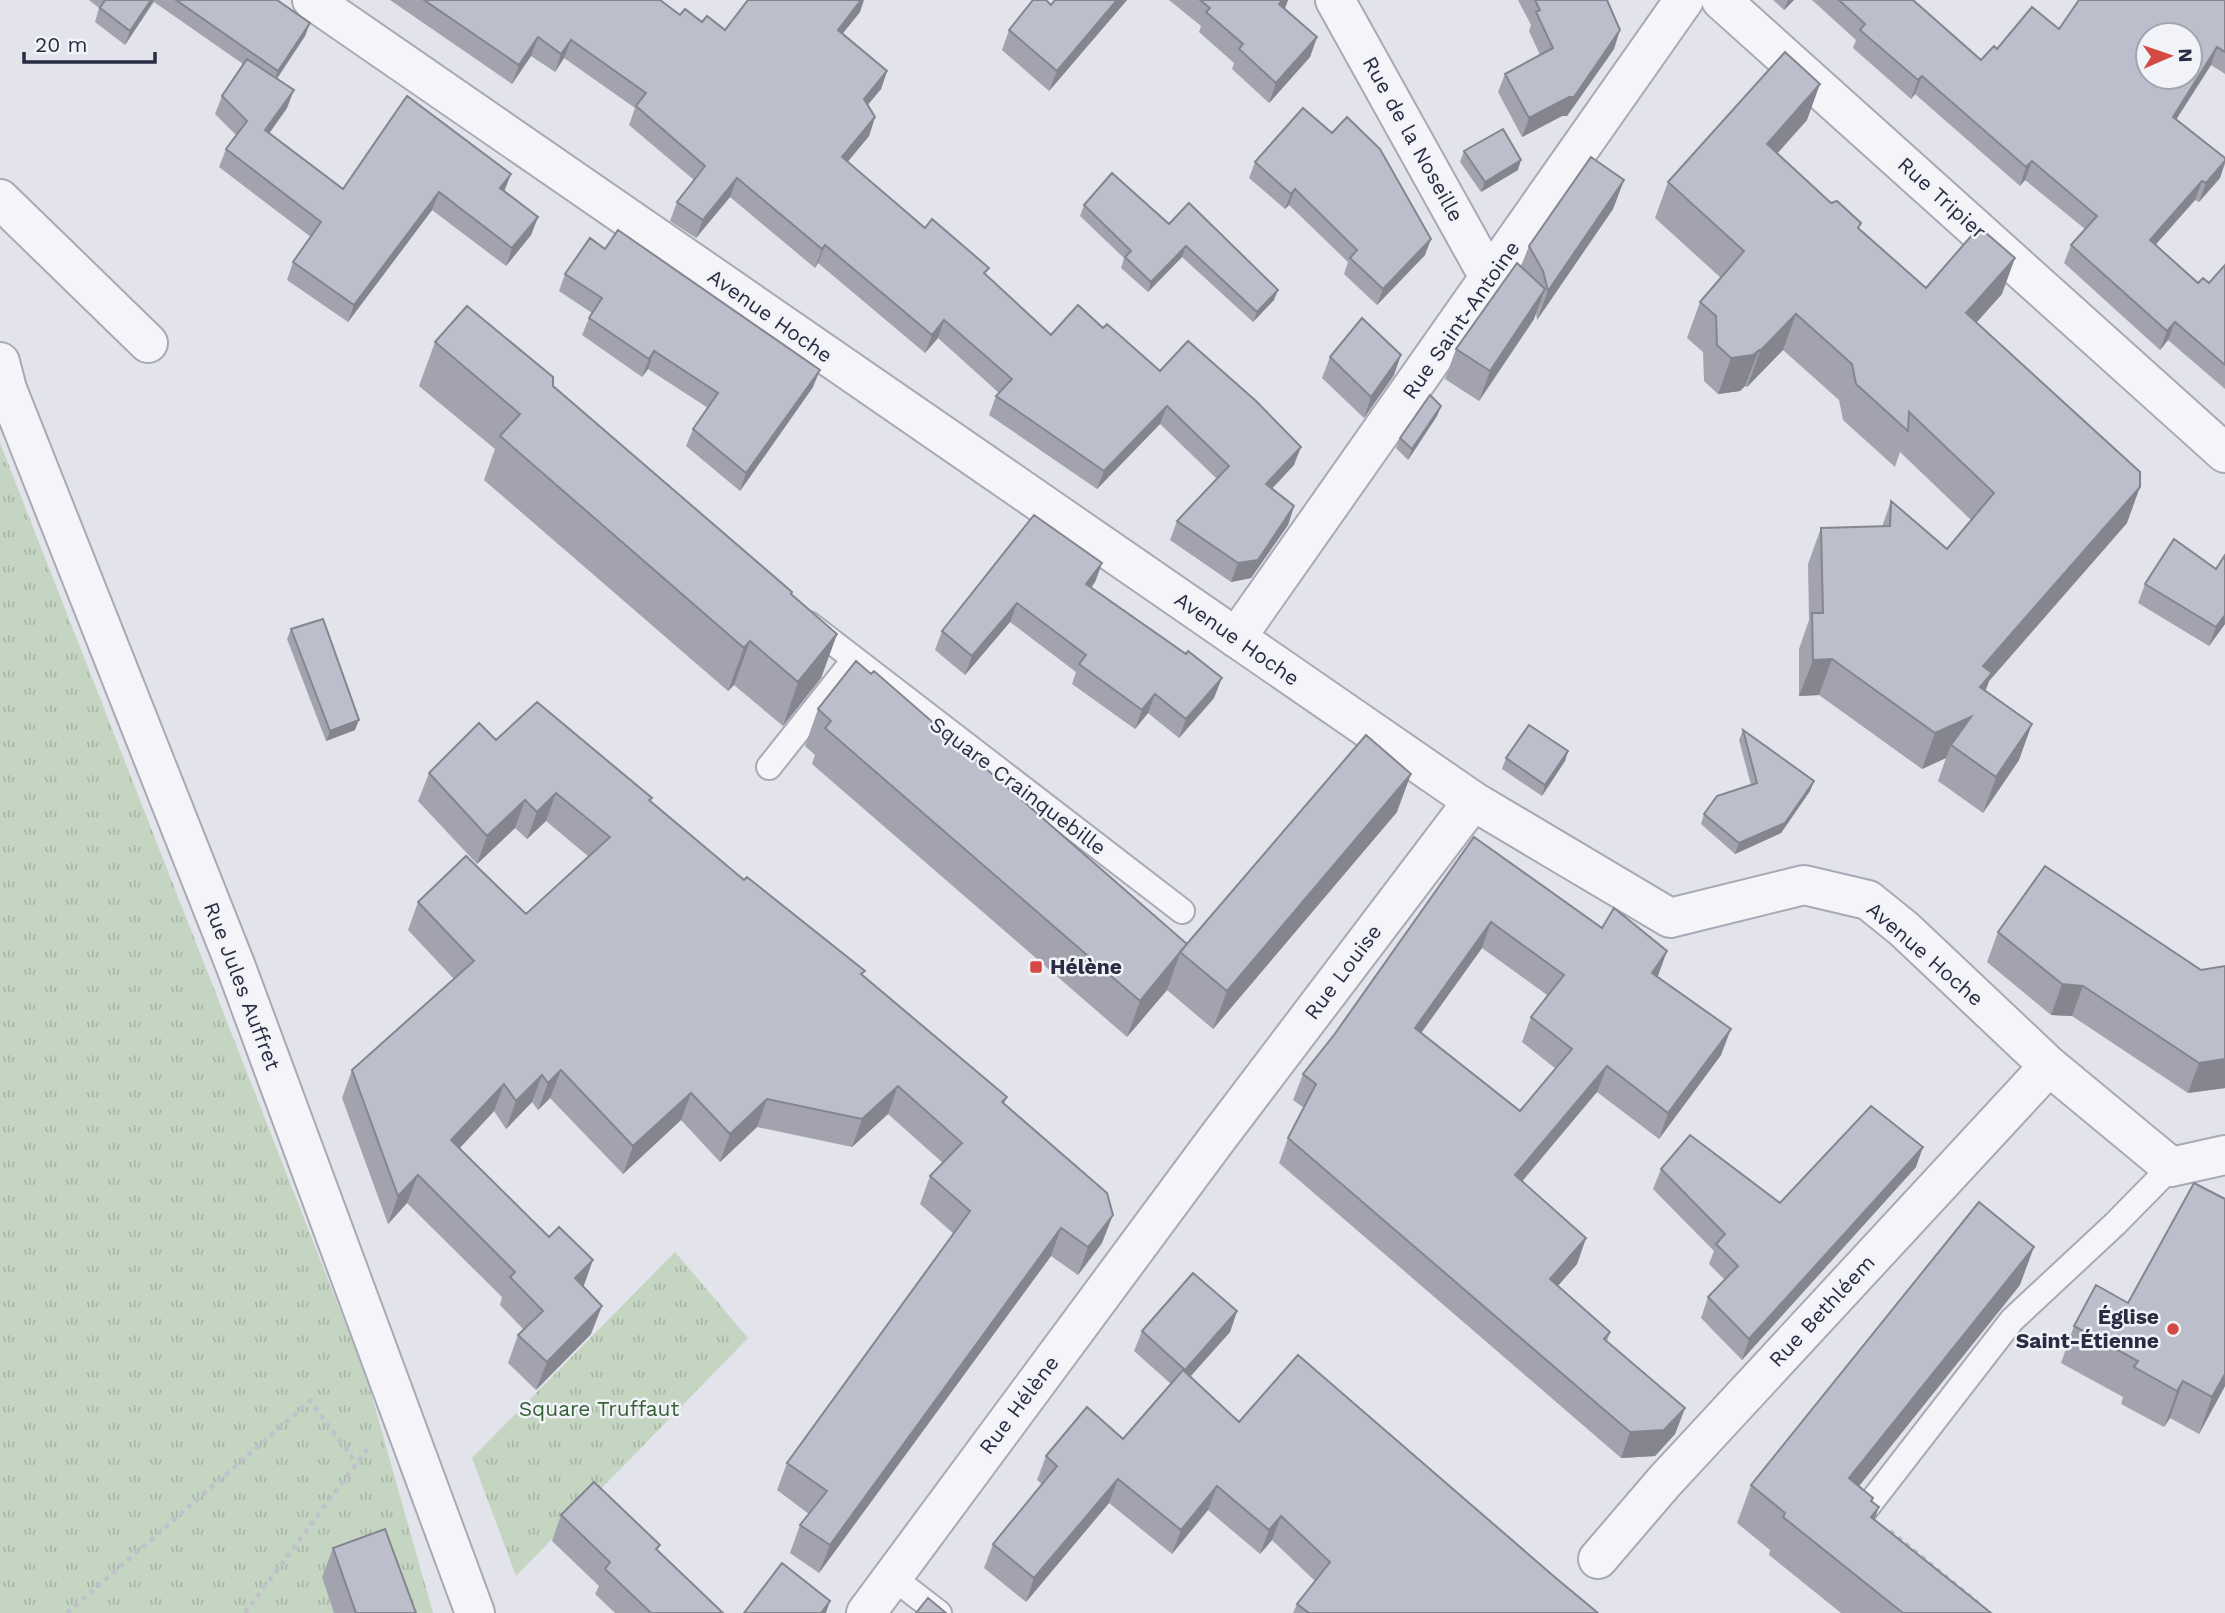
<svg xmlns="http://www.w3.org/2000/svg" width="2225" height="1613" font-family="'Work Sans',sans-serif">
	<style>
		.park { fill: url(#park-tufts) }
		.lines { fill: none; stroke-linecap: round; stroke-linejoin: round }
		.service-casing { stroke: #a7a9b5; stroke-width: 28 }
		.minor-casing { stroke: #a7a9b5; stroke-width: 42 }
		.tertiary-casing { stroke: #a7a9b5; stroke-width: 42 }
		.path { stroke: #c0c1ca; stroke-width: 4.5; stroke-dasharray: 5 5; stroke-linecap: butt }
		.service { stroke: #f5f5f9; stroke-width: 24 }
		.minor { stroke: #f5f5f9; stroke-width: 38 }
		.tertiary { stroke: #f5f5f9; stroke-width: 38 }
		.wall { fill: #a2a3af; fill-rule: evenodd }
		.shaded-wall { fill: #84858e }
		.building { fill: #bcbecb; stroke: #84858e; stroke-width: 2; fill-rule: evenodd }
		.poi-dot { fill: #d44943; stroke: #f2f3f8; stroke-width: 2.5 }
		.labels { text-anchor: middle; stroke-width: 5; stroke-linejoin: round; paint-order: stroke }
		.street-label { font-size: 21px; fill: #292d43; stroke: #f2f3f8 }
		.poi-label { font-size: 21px; font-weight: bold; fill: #292d43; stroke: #f2f3f8; text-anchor: start }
		.park-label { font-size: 21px; fill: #366036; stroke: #f2f3f8 }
	</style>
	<defs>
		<pattern id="park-tufts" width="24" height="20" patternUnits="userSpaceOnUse" patternTransform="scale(1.75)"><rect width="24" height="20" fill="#c4d5c2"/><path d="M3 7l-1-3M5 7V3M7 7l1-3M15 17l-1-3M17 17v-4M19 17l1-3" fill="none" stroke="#a8b7a8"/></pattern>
	</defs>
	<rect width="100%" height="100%" fill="#e2e3eb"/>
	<path class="park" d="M0,443l367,936 66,234h-433z
		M675,1252l73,86 -232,238 -44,-118z"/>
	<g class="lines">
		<defs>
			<path id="service" d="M809,624l373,287
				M769,767l85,-107
				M1865,1510l147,-190 103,-96 56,-57
				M891,1576l48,37"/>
			<path id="minor" d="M312,0l1161,801 197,117 134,-33 64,15 36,29 145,137 122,101 54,-12
				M1335,0l155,279
				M1721,0l504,453
				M1236,638l448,-638
				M1598,1559l66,-77 385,-416
				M866,1613l347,-469 260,-343"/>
			<path id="tertiary" d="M0,199l148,144
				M0,362l7,27 229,578 239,646"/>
		</defs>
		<use href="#service" class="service-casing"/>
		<use href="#minor" class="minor-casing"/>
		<use href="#tertiary" class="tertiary-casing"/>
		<path class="path" d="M1890,1531l88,72
			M67,1613l243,-212 47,63
			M245,1613l123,-165"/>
		<use href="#service" class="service"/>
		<use href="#minor" class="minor"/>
		<use href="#tertiary" class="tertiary"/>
	</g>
	<path class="wall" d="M89,0h188l33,23 -5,13 -28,43 10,29 -18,25 74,56 161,2 34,26 -7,18 -25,31 -74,-56 -84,112 -61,-42 6,-18 18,-25 -92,-70 7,-18 10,-14 -21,-21 7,-18 21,-32 -89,-62 -29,43 -30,-23 4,-14z
		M390,0h270l20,15 45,15 135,-18 -17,21 44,38 -6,18 -13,16 7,12 -6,19 -22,26 78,66 61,47 65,60 52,-7 57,43 134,94 -22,24 22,17 -6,19 -37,53 -20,4 -61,-42 7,-19 40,-42 -57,-55 -63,65 -108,-74 7,-19 3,-3 -61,-55 -13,15 -107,-90 -3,5 -85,-71 -34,41 -26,-17 7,-19 17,-22 -65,-55 6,-17 -71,-50 -9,14 -24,-16 -19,28z
		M1127,0l-78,91 -47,-41 7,-20 42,-25z
		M1169,0h119l-3,9 32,28 -7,20 -41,46 -37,-34 2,-6 -35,-31 2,-6z
		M1518,0h89l7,49 -47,67h-5l-40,21 -24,-45 7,-18 35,-19 -11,-24 2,-6z
		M1773,0h21l-10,10z
		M1812,0h101l68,60 16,-11 62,-20 166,-29v74l-14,-9 -35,55 49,38v6l-5,14 -21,24 -4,-2 -40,45 43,38h11l16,-18v124l-57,-49 -8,10 -96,-87 7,-18 14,-16 -60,-49 -5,6 -105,-92 -4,5 -58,-51 3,-8z
		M1807,120l-30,33 54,50 30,20 -2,5 67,60 76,6 -26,28 151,201 -138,158 -4,10 34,69 -36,53 -45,-32 8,-23 -24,11 -103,-74 -20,1v-47l10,-29 -1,-56 13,-36 61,-1 9,-26 56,48 24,-29 -71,-68 -5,15 -52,-47 -4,-20 -56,-50 -36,37 -2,-1 -5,5 -22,3 -14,-13 -1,-29 -16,-14 13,-36 21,-24 -66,-60 13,-36z
		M1464,151l54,19 -37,22 -21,-30z
		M1255,162l170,93 -48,50 -33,-31 4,-12 -59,-57 -4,4 -36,-31z
		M1624,180l-11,29 -76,111 -1,-7 -2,6 -55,82 -34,-22 11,-30 65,-83 8,-20z
		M1084,205l85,19 105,76 -21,22 -71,-65 -34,35 -27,-24 3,-10 -44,-42z
		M565,274l248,113 -73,104 -54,-45 7,-17 15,-21 -60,-39 -6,8 -60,-42 7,-17 3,-5 -33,-22z
		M435,342l118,44 239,206 -1,3 46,39 -16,44 -38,48 -49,-41 -6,6 -244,-211 11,-31 -76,-63z
		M1330,357l64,18 -30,43 -42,-40z
		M1441,406l-4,10 -29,44 -12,-12 4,-10z
		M2225,555v69l-16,22 -71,-43 7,-19 71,-15z
		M1102,563l-7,19 -4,6 123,110 -35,40 -31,-25 -13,16 -63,-45 4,-12 -66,-50 -45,53 -30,-25 7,-19z
		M291,629l64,101 -29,11 -39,-102z
		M818,709l369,235 210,-132 -184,217 -46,-39 -40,47 -315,-273 3,-9 -10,-9z
		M1743,730l71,51 -4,10 -29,42 -46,21 -34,-30 3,-10 47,-29 -12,-45z
		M496,740l155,62 93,78 119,96 144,121 -3,7 98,139 -24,32 -27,-19 -232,317 -29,-20 10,-28 9,-11 -32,-24 10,-27 167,-229 -34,-30 10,-28 13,-13 -55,-49 -36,33 -95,-20 -37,35 -39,-42 -58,54 -73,-76 -12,12 -6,-8 -26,27 -12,-18 -34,37 123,139 8,47 -55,56 -28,-27 10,-28 6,-5 -24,-25 2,-8 -95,-94 -19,21 -46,-126 10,-28 102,-91 -46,-49 10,-28 108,12 63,-57 -43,-36 -19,18 -12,-11 -38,36 -59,-63 11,-28z
		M1568,751l-3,10 -23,35 -40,-27 4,-11z
		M1474,837l183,140 64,78 -62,84 -62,-47 -75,90 64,56 -9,26 -19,22 52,46 -3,9 78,67 -10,26 -20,22 -34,2 -342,-295 9,-25 16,-30 -11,-8 10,-26 31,-39zM1482,948l65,47 -16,22 -9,25 34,27 -36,42 -99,-78z
		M1998,932l203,38 24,118 -37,5 -116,-77 -21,-1 -64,-53z
		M1916,1167l-174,193 -41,-42 7,-21 17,-17 -16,-16 5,-13 -61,-62 8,-20 119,34z
		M2225,1199v187l-26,48 -29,-16 -6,9 -43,-23 2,-7 -62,-34 13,-37 54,-23z
		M2020,1285l-161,201 14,12 -1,4 2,18 117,93h-150l-72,-58 1,-5 -33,-27 14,-38z
		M1237,1311l-7,21 -40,45 49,45 318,157 41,34h-305l4,-9 18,-23 -43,-41 -12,14 -52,-44 -36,44 -63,-51 -83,99 -42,-34 9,-24 49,-60 -5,-4 9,-24 77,-17 48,-55 -37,-33 8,-20z
		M561,1515l97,36 65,62h-108l-20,-19 4,-8 -47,-45z
		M333,1548l83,65h-82l-12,-36z"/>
	<path class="shaded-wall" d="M151,0h3l-29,45 5,-14z
		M861,0h3l-4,12 -29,36 7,-18z
		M1117,0h10l-78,91 8,-20z
		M1282,0h6l-3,8 -6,-4z
		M1788,0h6l-10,10z
		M310,23l-5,13 -32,48 5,-13z
		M1620,30l-6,19 -47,67h-5l-40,21 7,-19z
		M538,37l-7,19 -19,28 7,-19z
		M1317,37l-7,20 -41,46 7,-20z
		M571,40l-7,18 -9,14 6,-18z
		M2217,47l-6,18 -45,70 7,-18z
		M887,71l-6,18 -24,28 7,-18z
		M1922,76l-7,18 -4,5 7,-19z
		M1820,84l-13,36 -53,60 13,-36z
		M294,90l-7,18 -28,40 6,-18z
		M875,117l-6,19 -33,40 6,-19z
		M1521,160l-3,10 -37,22 4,-10z
		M2032,161l-7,19 -5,6 6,-19z
		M2225,161l-5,17 -21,24 7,-19z
		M511,174l-7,18 -4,-4z
		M737,178l-7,19 -34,41 7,-18z
		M1624,180l-11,29 -76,111 11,-29z
		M2202,181l-7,19 -52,59 7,-19z
		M1295,189l-6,16 -4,4 6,-15z
		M439,192l-7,18 -84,112 6,-17z
		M538,217l-7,18 -25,31 6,-18z
		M1431,239l-6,16 -48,50 6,-16z
		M825,245l-7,18 -3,5 7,-19z
		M1186,246l-4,11 -34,35 3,-10z
		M2015,258l-13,36 -49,55 13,-36z
		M1545,289l-11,30 -55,82 11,-30z
		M1278,290l-4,10 -21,22 4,-10z
		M1796,314l-13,36 -36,37 13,-36z
		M944,320l-6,18 -13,15 7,-18z
		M2175,322l-7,18 -8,10 7,-19z
		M1759,350l-14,36 -5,5 -22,3 13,-36z
		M654,351l-6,18 -6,8 7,-18z
		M1401,355l-7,20 -30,43 7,-21z
		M820,370l-7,17 -73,104 6,-18z
		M1167,406l-7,18 -63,65 7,-18z
		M1441,406l-4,10 -29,44 4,-11z
		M1301,447l-7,18 -35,37 7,-18z
		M2140,487l-13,36 -138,158 -10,28 -28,36 -5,13 -24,11 13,-36 48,-67z
		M1294,506l-6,19 -37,53 -20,4 7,-19z
		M1102,563l-7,19 -16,22 7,-20z
		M1017,603l-7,19 -45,53 7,-19z
		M2225,615v9l-16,22 7,-19z
		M837,634l-16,44 -38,48 15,-44z
		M750,641l-16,44 -6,6 16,-43z
		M1832,659l-13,36 -20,1 14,-36z
		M1222,678l-8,20 -35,40 7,-19z
		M1155,694l-7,19 -13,16 7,-19z
		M359,720l-4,10 -29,11 4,-10z
		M2032,724l-13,36 -36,53 13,-36z
		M1568,751l-3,10 -23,35 3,-11z
		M1411,774l-14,38 -184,217 14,-38z
		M1814,781l-4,10 -29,42 -46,21 4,-11z
		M556,793l-10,28 -19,18 10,-27z
		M525,800l-10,28 -38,36 10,-28z
		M1491,922l-9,26 -76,106 9,-26z
		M1667,951l-9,25 -16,23 10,-26z
		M1180,953l-13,37 -40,47 13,-36z
		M2062,984l21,2 -11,30 -21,-1z
		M1731,1029l-10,26 -62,84 9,-26z
		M2225,1059v29l-37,5 11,-30z
		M1607,1066l-10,26 -92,109 10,-26z
		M561,1070l-11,28 -12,12 10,-27z
		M542,1075l-10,27 -26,27 10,-28z
		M504,1084l-10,27 -53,57 10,-28z
		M898,1086l-10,28 -36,33 10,-28z
		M691,1093l-10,27 -58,54 10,-28z
		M767,1099l-10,28 -37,35 10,-28z
		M1923,1147l-7,20 -174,193 7,-21z
		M418,1175l-11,28 -19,21 10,-28z
		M1113,1215l-11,28 -24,32 10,-28z
		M1061,1228l-10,28 -232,317 11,-28z
		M1586,1238l-9,26 -36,41 9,-26z
		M2034,1247l-14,38 -185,231 14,-38z
		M593,1260l-10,28 -8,-10z
		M602,1306l-11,28 -55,56 11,-28z
		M1237,1311l-7,21 -52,58 7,-20z
		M2225,1374v12l-26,48 13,-37z
		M2183,1381l-13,37 -6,9 13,-36z
		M1685,1408l-10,26 -20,22 -34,2 9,-26z
		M1118,1479l-9,24 -83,99 8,-24z
		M1217,1486l-9,24 -36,44 9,-24z
		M1879,1507l-14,39 6,-29z
		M1281,1516l-9,24 -12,14 9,-24z
		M830,1601l-4,12h-5z"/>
	<path class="building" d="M105,0h46l-21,31 -30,-23z
		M176,0h101l33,23 -32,48z
		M424,0h236l20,15 5,-6 17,13 5,-6 18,14 23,-30h113l-23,30 49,41 -23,28 11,18 -33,40 83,71 7,-9 57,49 -5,5 67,62 27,-30 25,23 4,-4 53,47 28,-30 68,60 45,46 -35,37 28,22 -36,54 -20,3 -61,-42 52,-55 -62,-60 -63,65 -108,-75 16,-17 -68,-59 -12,15 -107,-90 -3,4 -85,-71 -34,42 -26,-18 28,-36 -69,-60 10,-13 -75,-53 -10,14 -23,-17 -19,28z
		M1033,0h13l5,5 4,-5h62l-60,71 -48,-41z
		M1200,0h82l-3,4 38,33 -41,46 -37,-34 4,-5 -37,-32 4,-4z
		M1535,0h72l13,30 -46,67h-5l-40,21 -24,-44 48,-26 -17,-36 4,-2z
		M1839,0h74l68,60 13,-14 3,3 35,-42 27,22 20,-29h146v52l-8,-5 -44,70 52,41v3l-19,22 -4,-2 -52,59 48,43 5,-5 6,5 16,-18v100l-50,-43 -8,9 -96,-86 26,-29 -65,-55 -6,6 -104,-91 -4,4 -58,-50 5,-6zM2148,35h42v42h-42z
		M1785,52l35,32 -53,60 64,59 6,-2 24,22 -3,5 68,60 53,-61 36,31 -49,55 174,159v15l-157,179 9,7 -12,14 52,37 -36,53 -45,-32 20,-28 -36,16 -103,-74 -19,1 -1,-47h11l-2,-85 69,-2 1,-25 56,48 47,-56 -85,-81 -1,19 -52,-47 -4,-20 -56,-50 -36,37 -1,-1 -6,5 -22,3 -14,-13 -1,-29 -16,-14 44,-51 -76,-69z
		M247,59l47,31 -29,40 78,59 64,-93 104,78 -11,14 38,29 -26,31 -73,-56 -85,113 -61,-43 28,-40 -95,-73 21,-28 -25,-25z
		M1303,108l29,25 15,-16 33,32 51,90 -48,50 -33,-31 7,-8 -62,-61 -4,5 -36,-32z
		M1503,129l18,31 -36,22 -21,-31z
		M1591,157l33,23 -76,111 -5,-20 -14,-25z
		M1112,173l57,51 20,-21 89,87 -21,22 -71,-66 -35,36 -26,-25 6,-6 -47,-46z
		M618,230l202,140 -74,103 -53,-44 25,-36 -64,-42 -5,8 -60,-41 13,-20 -37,-24 25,-36 15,11z
		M1517,263l28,26 -55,82 -34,-22z
		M467,306l86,71v9l239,206 -1,2 46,40 -39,48 -48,-41 -6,7 -244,-212 20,-22 -85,-72z
		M1362,318l39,37 -30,42 -41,-40z
		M1430,395l11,11 -29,43 -12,-11z
		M1034,515l68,48 -16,21 100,70 2,-3 34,27 -36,41 -31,-25 -13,16 -63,-46 7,-9 -69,-52 -45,53 -30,-25z
		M2174,539l42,30 9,-14v60l-9,12 -71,-43z
		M323,619l36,101 -29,11 -39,-102z
		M856,661l15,13 3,-3 313,273 -47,57 -315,-273 6,-7 -13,-12z
		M537,702l115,96 -3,2 95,80 3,-3 118,94 -4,3 146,123 -5,5 105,91 6,22 -25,32 -27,-19 -231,317 -30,-20 27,-34 -40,-28 183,-252 -40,-35 32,-33 -64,-57 -36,33 -95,-20 -37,35 -39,-41 -58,53 -72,-76 -13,13 -6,-8 -26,26 -12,-17 -53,56 98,97 10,-10 34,33 -18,18 27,28 -55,56 -29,-27 25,-24 -33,-34 5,-5 -97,-97 -20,21 -46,-126 122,-109 -56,-59 48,-46 60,58 84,-77 -54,-44 -19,19 -12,-12 -38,36 -58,-63 50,-50 17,17z
		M1529,725l39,26 -23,34 -39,-27z
		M1743,730l71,51 -29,42 -46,20 -35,-29 13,-18 40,-13z
		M1366,735l45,39 -184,217 -47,-39z
		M1474,837l128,91 12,-20 53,43 -15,22 79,56 -63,84 -61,-47 -92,109 71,63 -36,41 60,53 -6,7 81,69 -21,22 -34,2 -342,-294 28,-54 -13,-10 31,-39zM1491,922l73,53 -33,42 41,32 -52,62 -105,-83z
		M2045,866l156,104 24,-4v93l-26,4 -116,-77 -21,-2 -64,-52z
		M1871,1106l52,41 -174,192 -41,-42 30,-31 -22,-22 9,-10 -64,-65 29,-34 90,68z
		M2194,1183l31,16v175l-13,23 -29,-16 -6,10 -43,-24 4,-6 -64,-35 22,-41 32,18z
		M1979,1202l55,45 -185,231 24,20 -2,3 8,6 -8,10 120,96h-88l-120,-96 2,-4 -34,-28z
		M1193,1273l44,38 -52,59 -43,-39z
		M1298,1355l259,224 41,34h-289l-12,-9 33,-42 -49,-46 -12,14 -52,-44 -36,44 -63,-51 -84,99 -41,-34 64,-78 -11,-10 41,-49 36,32 60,-69 56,52z
		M594,1482l66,63 -4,4 67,64h-72l-46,-44 5,-7 -49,-47z
		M385,1529l31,84h-60l-23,-65z
		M782,1563l48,38 -9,12h-77z
		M928,1598l18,15h-30z"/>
	<g class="poi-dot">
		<rect x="1029" y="960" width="14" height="14" rx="3.5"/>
		<circle cx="2173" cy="1329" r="7"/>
	</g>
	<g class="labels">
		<g class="street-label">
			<text transform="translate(1413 139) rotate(61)" y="7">Rue de la Noseille</text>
			<text transform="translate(1942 198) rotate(42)" y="7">Rue Tripier</text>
			<text transform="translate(770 316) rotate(35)" y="7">Avenue Hoche</text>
			<text transform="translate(1461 320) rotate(-55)" y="7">Rue Saint-Antoine</text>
			<text transform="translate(1237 639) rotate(35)" y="7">Avenue Hoche</text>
			<text transform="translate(1018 786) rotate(37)" y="7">Square Crainquebille</text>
			<text transform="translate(1925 954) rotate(41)" y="7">Avenue Hoche</text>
			<text transform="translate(1343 972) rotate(-53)" y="7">Rue Louise</text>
			<text transform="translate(242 986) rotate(69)" y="7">Rue Jules Auffret</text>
			<text transform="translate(1822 1311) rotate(-47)" y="7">Rue Bethléem</text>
			<text transform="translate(1019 1405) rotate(-53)" y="7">Rue Hélène</text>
		</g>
		<g class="poi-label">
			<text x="1050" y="974">Hélène</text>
			<text x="2159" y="1324" text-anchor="end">Église<tspan x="2159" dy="24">Saint-Étienne</tspan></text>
		</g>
		<g class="park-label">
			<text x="599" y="1416">Square Truffaut</text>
		</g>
	</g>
	<g transform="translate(2169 56) rotate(88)"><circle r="33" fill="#f2f3f8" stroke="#a2a4b0" stroke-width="2"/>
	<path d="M0-5L12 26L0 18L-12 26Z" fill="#d44943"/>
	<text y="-10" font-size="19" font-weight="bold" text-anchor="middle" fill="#292d43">N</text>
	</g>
	<path d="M24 52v10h131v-10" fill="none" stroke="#292d43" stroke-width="3.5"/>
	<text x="35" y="52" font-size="21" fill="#292d43" stroke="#f2f3f8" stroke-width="5" paint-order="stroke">20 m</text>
</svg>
